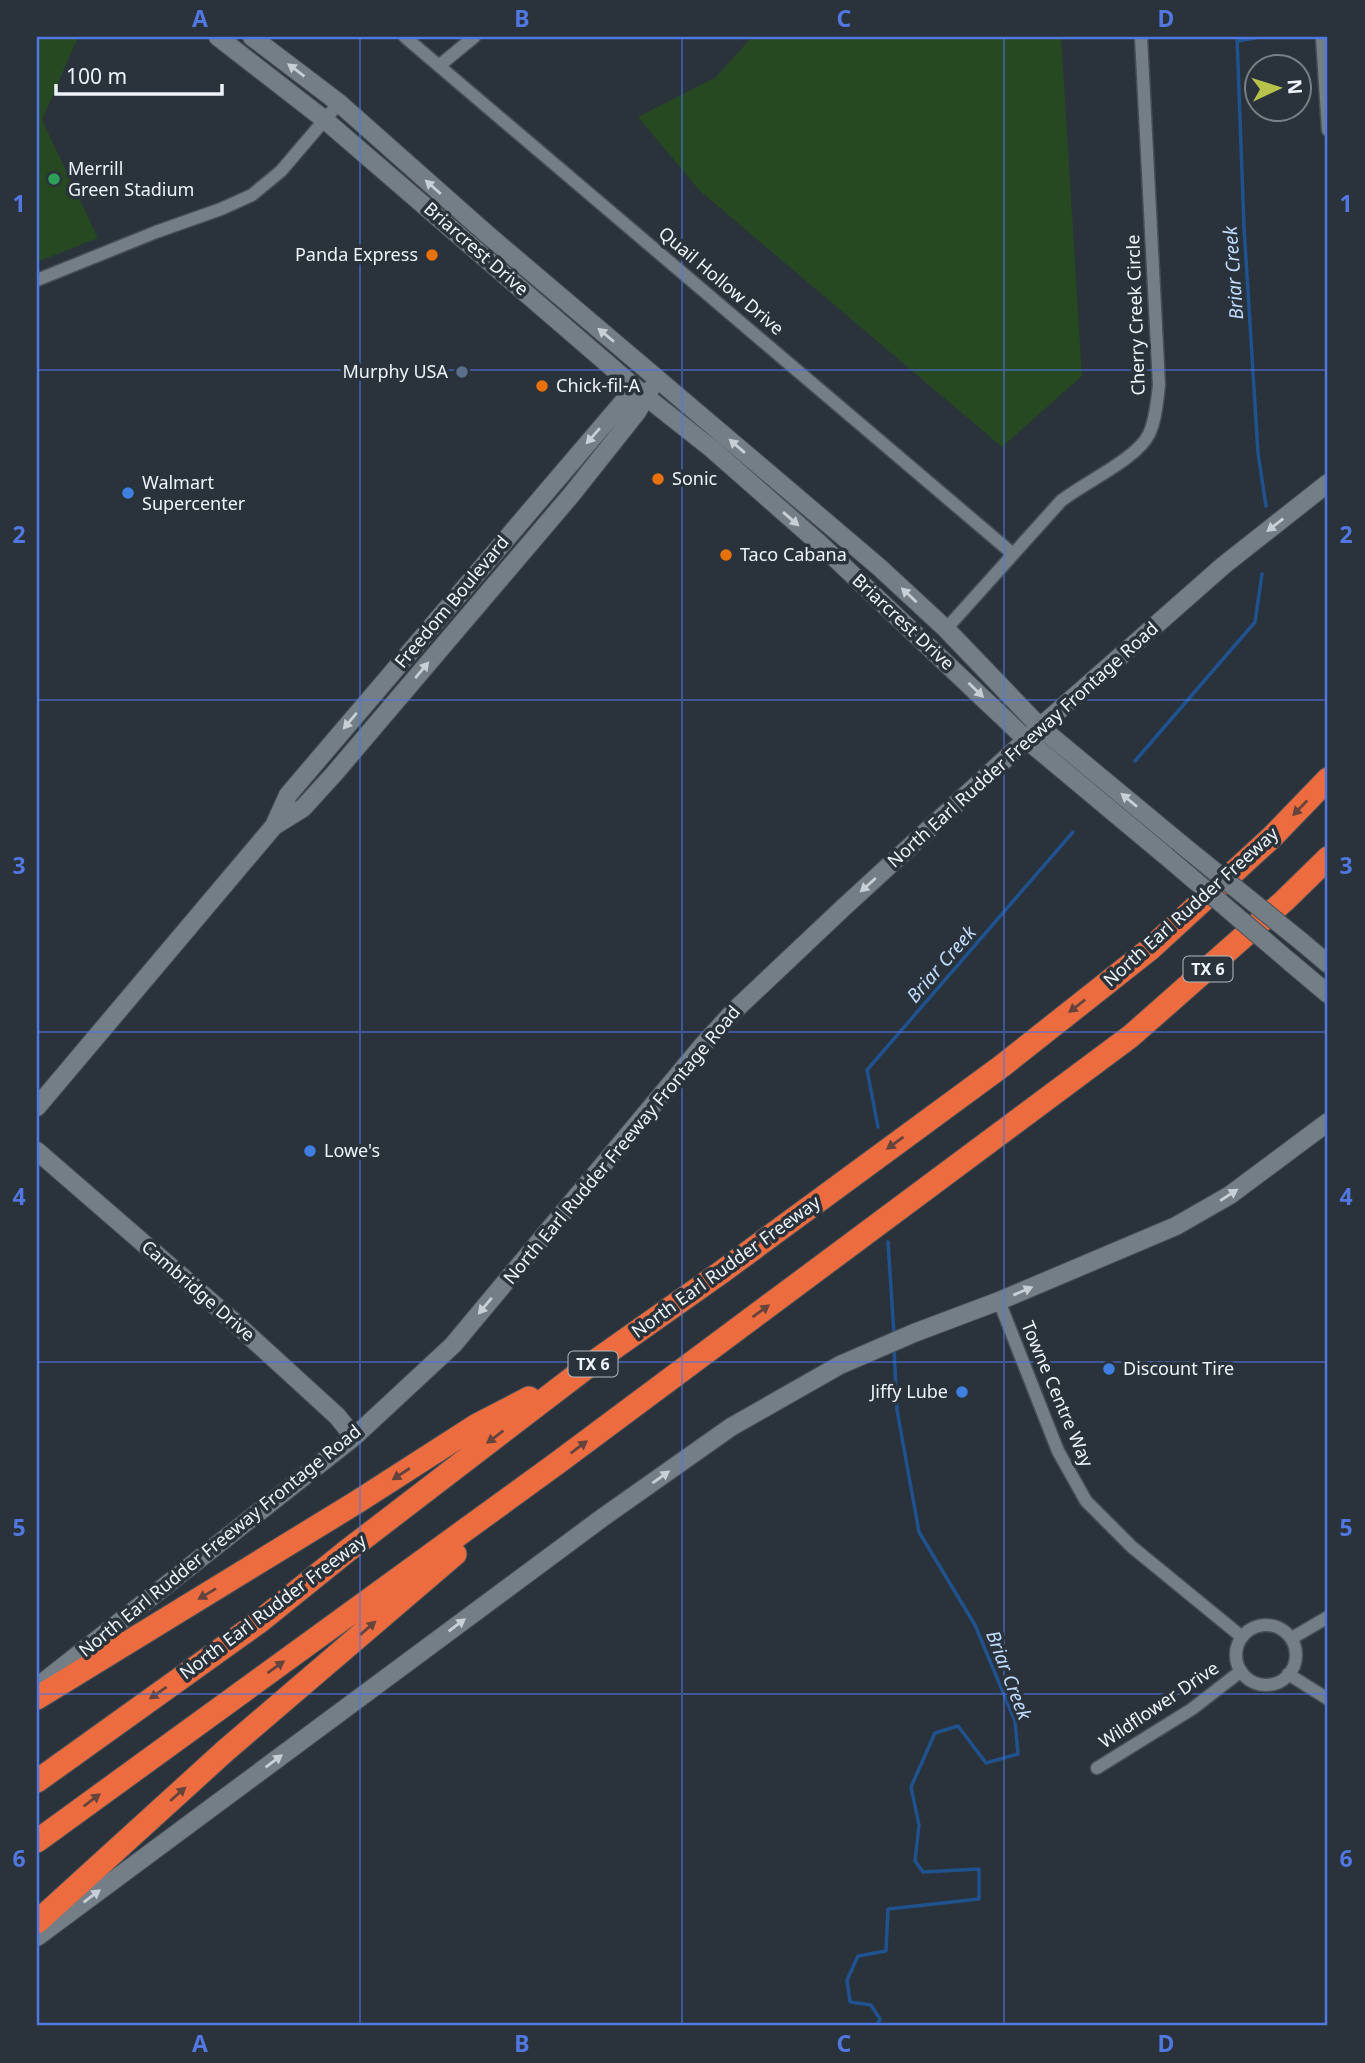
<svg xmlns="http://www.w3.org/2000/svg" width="1365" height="2063" font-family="'Noto Sans',sans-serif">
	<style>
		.green { fill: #264921 }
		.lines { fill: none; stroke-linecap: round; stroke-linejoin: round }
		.stream { stroke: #1f528f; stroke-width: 3.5 }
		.street-casing { stroke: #474f56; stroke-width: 15 }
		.secondary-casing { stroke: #474f56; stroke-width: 20 }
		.highway-casing { stroke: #474f56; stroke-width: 25 }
		.street { stroke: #737e87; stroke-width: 12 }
		.secondary { stroke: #737e87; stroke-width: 18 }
		.highway { stroke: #ec6c3f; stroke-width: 23 }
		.secondary-bridge-casing { stroke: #474f56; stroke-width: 20; stroke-linecap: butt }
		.secondary-bridge { stroke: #737e87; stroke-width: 18 }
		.oneway { fill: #c8d0d7 }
		.oneway2 { fill: #64443c }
		.grid { fill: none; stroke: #5177e0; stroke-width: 2; stroke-opacity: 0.55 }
		.leisure-dot { fill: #2e9e5b; stroke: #2a333b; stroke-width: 2.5 }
		.food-dot { fill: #e8710a; stroke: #2a333b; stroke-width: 2.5 }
		.service-dot { fill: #5c6f8a; stroke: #2a333b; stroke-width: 2.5 }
		.shop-dot { fill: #3f7fe0; stroke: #2a333b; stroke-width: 2.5 }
		.labels { text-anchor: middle; stroke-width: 7; stroke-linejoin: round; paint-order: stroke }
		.shield { fill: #2a333b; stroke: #b2b9c0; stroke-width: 2 }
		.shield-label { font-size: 16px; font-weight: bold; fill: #edf3f9 }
		.poi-label { font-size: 18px; fill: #edf3f9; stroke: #2a333b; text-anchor: start }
		.street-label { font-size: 18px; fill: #edf3f9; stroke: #2a333b }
		.water-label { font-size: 19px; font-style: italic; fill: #bfdbff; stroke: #2a333b }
		.neatline { fill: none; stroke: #5177e0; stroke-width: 2.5 }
		.grid-label { font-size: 23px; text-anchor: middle; font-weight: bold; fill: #5177e0 }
	</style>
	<rect width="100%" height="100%" fill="#2a333b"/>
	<path class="green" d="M37,37h41l-36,83 56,118 -61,24z
		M752,37h309l21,339 -80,71 -302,-256 -62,-74 78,-40z"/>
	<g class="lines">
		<path class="stream" d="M1237,37l7,190 14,226 8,53
			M1238,41l22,-4
			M1135,761l120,-139 7,-48
			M878,1127l-11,-57 206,-238
			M888,1242l6,92
			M877,2026l3,-7 -9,-14 -21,-3 -3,-22 11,-24 28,-5 2,-42 91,-10v-30l-56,3 -8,-11 4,-36 -8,-38 24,-54 23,-7 28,37 32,-9 -3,-33 -40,-96 -56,-93 -22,-122 -3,-62"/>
		<defs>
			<path id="street" d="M405,37l608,517
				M1322,37l6,93
				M440,65l34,-28
				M37,280l119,-48 65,-23 31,-14 29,-24 58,-68
				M946,629l115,-128c24,-19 76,-42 88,-67 7,-15 8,-33 10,-49l-18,-348
				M999,1301l59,150 28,50 46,46 110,90
				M1236 1655a30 30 0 1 1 60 0a30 30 0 1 1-60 0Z
				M1292,1638l36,-21
				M1288,1674l40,25
				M1097,1768l95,-59 49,-38"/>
			<path id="secondary" d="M218,37l107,83 320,276 67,53 108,95 207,196 139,116
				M252,37l87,66 149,132 391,332 67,62 94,98 141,117
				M274,826l29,-18 31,-34 238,-280 65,-82 13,-22
				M1302,942l26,22
				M1290,962l38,32
				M37,1107l237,-281 14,-31 335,-393 22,-6
				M37,1151l195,169 105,96 17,21
				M37,1687l317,-250 99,-92 250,-300 32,-35 108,-102 197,-181 184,-162 104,-82
				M37,1937l565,-419 129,-91 109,-62 74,-32 85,-32 177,-75 54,-31 98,-73"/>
			<path id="highway" d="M37,1698l320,-196 120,-77 52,-27
				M37,1781l222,-159 88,-71 240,-184 136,-96 279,-205 148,-117 122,-112 56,-58
				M37,1841l519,-377 575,-428 153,-135 44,-43
				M37,1922l188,-171 230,-197"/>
		</defs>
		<use href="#street" class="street-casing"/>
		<use href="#secondary" class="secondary-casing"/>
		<use href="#highway" class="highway-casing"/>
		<use href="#street" class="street"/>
		<use href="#secondary" class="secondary"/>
		<use href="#highway" class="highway"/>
		<defs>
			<path id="secondary-bridge" d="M1181,844l121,98
				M1166,856l124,106"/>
		</defs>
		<use href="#secondary-bridge" class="secondary-bridge-casing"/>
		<use href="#secondary-bridge" class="secondary-bridge"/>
	</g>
	<defs><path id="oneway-solid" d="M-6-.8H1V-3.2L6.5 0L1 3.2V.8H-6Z" transform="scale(1.75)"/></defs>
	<g class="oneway">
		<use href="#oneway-solid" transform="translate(296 70) rotate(-143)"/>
		<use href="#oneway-solid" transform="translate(433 187) rotate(-138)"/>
		<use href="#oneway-solid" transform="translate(606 335) rotate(-140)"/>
		<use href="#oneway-solid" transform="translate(593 436) rotate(131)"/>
		<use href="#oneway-solid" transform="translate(737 446) rotate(-139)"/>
		<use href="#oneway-solid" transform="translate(791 519) rotate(41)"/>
		<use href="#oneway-solid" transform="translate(1275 525) rotate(142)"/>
		<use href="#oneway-solid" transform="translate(909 595) rotate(-137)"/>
		<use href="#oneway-solid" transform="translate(422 670) rotate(-50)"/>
		<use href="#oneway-solid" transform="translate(976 690) rotate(44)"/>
		<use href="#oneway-solid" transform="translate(350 721) rotate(130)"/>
		<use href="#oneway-solid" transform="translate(1129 800) rotate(-140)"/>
		<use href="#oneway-solid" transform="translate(868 885) rotate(138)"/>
		<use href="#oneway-solid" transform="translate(1229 1195) rotate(-33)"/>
		<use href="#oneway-solid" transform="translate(1023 1291) rotate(-23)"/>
		<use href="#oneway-solid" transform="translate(485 1306) rotate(130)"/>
		<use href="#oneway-solid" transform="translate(661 1477) rotate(-35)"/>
		<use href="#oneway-solid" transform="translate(457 1625) rotate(-37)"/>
		<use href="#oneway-solid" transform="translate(274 1761) rotate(-37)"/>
		<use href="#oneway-solid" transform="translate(92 1896) rotate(-37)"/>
	</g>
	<g class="oneway2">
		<use href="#oneway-solid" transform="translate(1300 808) rotate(134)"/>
		<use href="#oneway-solid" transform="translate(1077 1006) rotate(142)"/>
		<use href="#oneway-solid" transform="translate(895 1143) rotate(144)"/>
		<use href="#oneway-solid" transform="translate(761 1311) rotate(-36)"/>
		<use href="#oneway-solid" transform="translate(495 1437) rotate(143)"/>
		<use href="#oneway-solid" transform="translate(579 1447) rotate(-37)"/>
		<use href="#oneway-solid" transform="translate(401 1474) rotate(147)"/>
		<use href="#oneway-solid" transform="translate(207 1594) rotate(149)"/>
		<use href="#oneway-solid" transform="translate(368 1628) rotate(-41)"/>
		<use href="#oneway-solid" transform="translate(276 1667) rotate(-36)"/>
		<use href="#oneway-solid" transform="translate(158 1693) rotate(145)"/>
		<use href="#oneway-solid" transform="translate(178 1794) rotate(-42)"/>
		<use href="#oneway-solid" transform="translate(92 1800) rotate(-37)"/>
	</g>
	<path class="grid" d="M360,37v1989M682,37v1989M1004,37v1989M37,370h1291M37,700h1291M37,1032h1291M37,1362h1291M37,1694h1291"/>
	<circle class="leisure-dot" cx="54" cy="179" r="7"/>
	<g class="food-dot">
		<circle cx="432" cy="255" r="7"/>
		<circle cx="542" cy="386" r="7"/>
		<circle cx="658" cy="479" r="7"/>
		<circle cx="726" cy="555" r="7"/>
	</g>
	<circle class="service-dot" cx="462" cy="372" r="7"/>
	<g class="shop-dot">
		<circle cx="128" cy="493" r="7"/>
		<circle cx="310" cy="1151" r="7"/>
		<circle cx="1109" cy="1369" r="7"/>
		<circle cx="962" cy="1392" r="7"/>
	</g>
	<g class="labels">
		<g class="shield">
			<rect x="1183.5" y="956.5" width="49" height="25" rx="5"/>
			<rect x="568.5" y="1351.5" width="49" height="25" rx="5"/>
		</g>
		<g class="shield-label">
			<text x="1208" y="975">TX 6</text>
			<text x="593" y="1370">TX 6</text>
		</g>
		<g class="poi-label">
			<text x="68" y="175">Merrill<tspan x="68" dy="21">Green Stadium</tspan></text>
			<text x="418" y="261" text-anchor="end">Panda Express</text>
			<text x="448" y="378" text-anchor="end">Murphy USA</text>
			<text x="556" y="392">Chick-fil-A</text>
			<text x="672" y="485">Sonic</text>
			<text x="142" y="489">Walmart<tspan x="142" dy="21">Supercenter</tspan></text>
			<text x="740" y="561">Taco Cabana</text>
			<text x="324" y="1157">Lowe's</text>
			<text x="1123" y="1375">Discount Tire</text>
			<text x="948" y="1398" text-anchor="end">Jiffy Lube</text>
		</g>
		<g class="street-label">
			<text transform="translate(476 249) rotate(41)" y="6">Briarcrest Drive</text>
			<text transform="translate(721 281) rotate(40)" y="6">Quail Hollow Drive</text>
			<text transform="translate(1136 315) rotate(-92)" y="6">Cherry Creek Circle</text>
			<text transform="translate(452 602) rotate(-50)" y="6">Freedom Boulevard</text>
			<text transform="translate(903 622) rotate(43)" y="6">Briarcrest Drive</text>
			<text transform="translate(1023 745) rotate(-42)" y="6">North Earl Rudder Freeway Frontage Road</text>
			<text transform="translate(1191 907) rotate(-42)" y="6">North Earl Rudder Freeway</text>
			<text transform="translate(622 1145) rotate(-50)" y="6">North Earl Rudder Freeway Frontage Road</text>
			<text transform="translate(726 1267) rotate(-36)" y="6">North Earl Rudder Freeway</text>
			<text transform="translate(198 1291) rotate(41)" y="6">Cambridge Drive</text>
			<text transform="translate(1057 1394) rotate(67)" y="6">Towne Centre Way</text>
			<text transform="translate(220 1541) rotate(-39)" y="6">North Earl Rudder Freeway Frontage Road</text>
			<text transform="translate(273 1607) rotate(-37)" y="6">North Earl Rudder Freeway</text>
			<text transform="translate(1159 1705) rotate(-34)" y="6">Wildflower Drive</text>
		</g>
		<g class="water-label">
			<text transform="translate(1233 273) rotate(-94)" y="7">Briar Creek</text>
			<text transform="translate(941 964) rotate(-49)" y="7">Briar Creek</text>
			<text transform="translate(1009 1675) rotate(69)" y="7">Briar Creek</text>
		</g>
	</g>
	<rect width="1365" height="2063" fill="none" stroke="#2a333b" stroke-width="77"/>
	<g transform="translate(1278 88) rotate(86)"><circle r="33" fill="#2a333b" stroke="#788087" stroke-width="2"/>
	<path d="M0-5L12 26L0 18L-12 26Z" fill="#b6c249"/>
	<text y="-10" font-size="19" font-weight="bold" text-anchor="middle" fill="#edf3f9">N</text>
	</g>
	<path d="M56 84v10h166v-10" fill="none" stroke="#edf3f9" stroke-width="3.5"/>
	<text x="66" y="84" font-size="21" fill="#edf3f9" stroke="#2a333b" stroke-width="5" paint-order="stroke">100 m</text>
	<rect x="38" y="38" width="1288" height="1986" class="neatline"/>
	<g class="grid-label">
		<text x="200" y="27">A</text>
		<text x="522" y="27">B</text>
		<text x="844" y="27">C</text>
		<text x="1166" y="27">D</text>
		<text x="19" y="212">1</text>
		<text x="1346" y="212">1</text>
		<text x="19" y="543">2</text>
		<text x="1346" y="543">2</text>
		<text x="19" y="874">3</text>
		<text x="1346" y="874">3</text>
		<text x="19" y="1205">4</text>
		<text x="1346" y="1205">4</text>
		<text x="19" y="1536">5</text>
		<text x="1346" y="1536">5</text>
		<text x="19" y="1867">6</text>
		<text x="1346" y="1867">6</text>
		<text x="200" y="2052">A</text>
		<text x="522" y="2052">B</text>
		<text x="844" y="2052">C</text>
		<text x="1166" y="2052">D</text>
	</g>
</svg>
